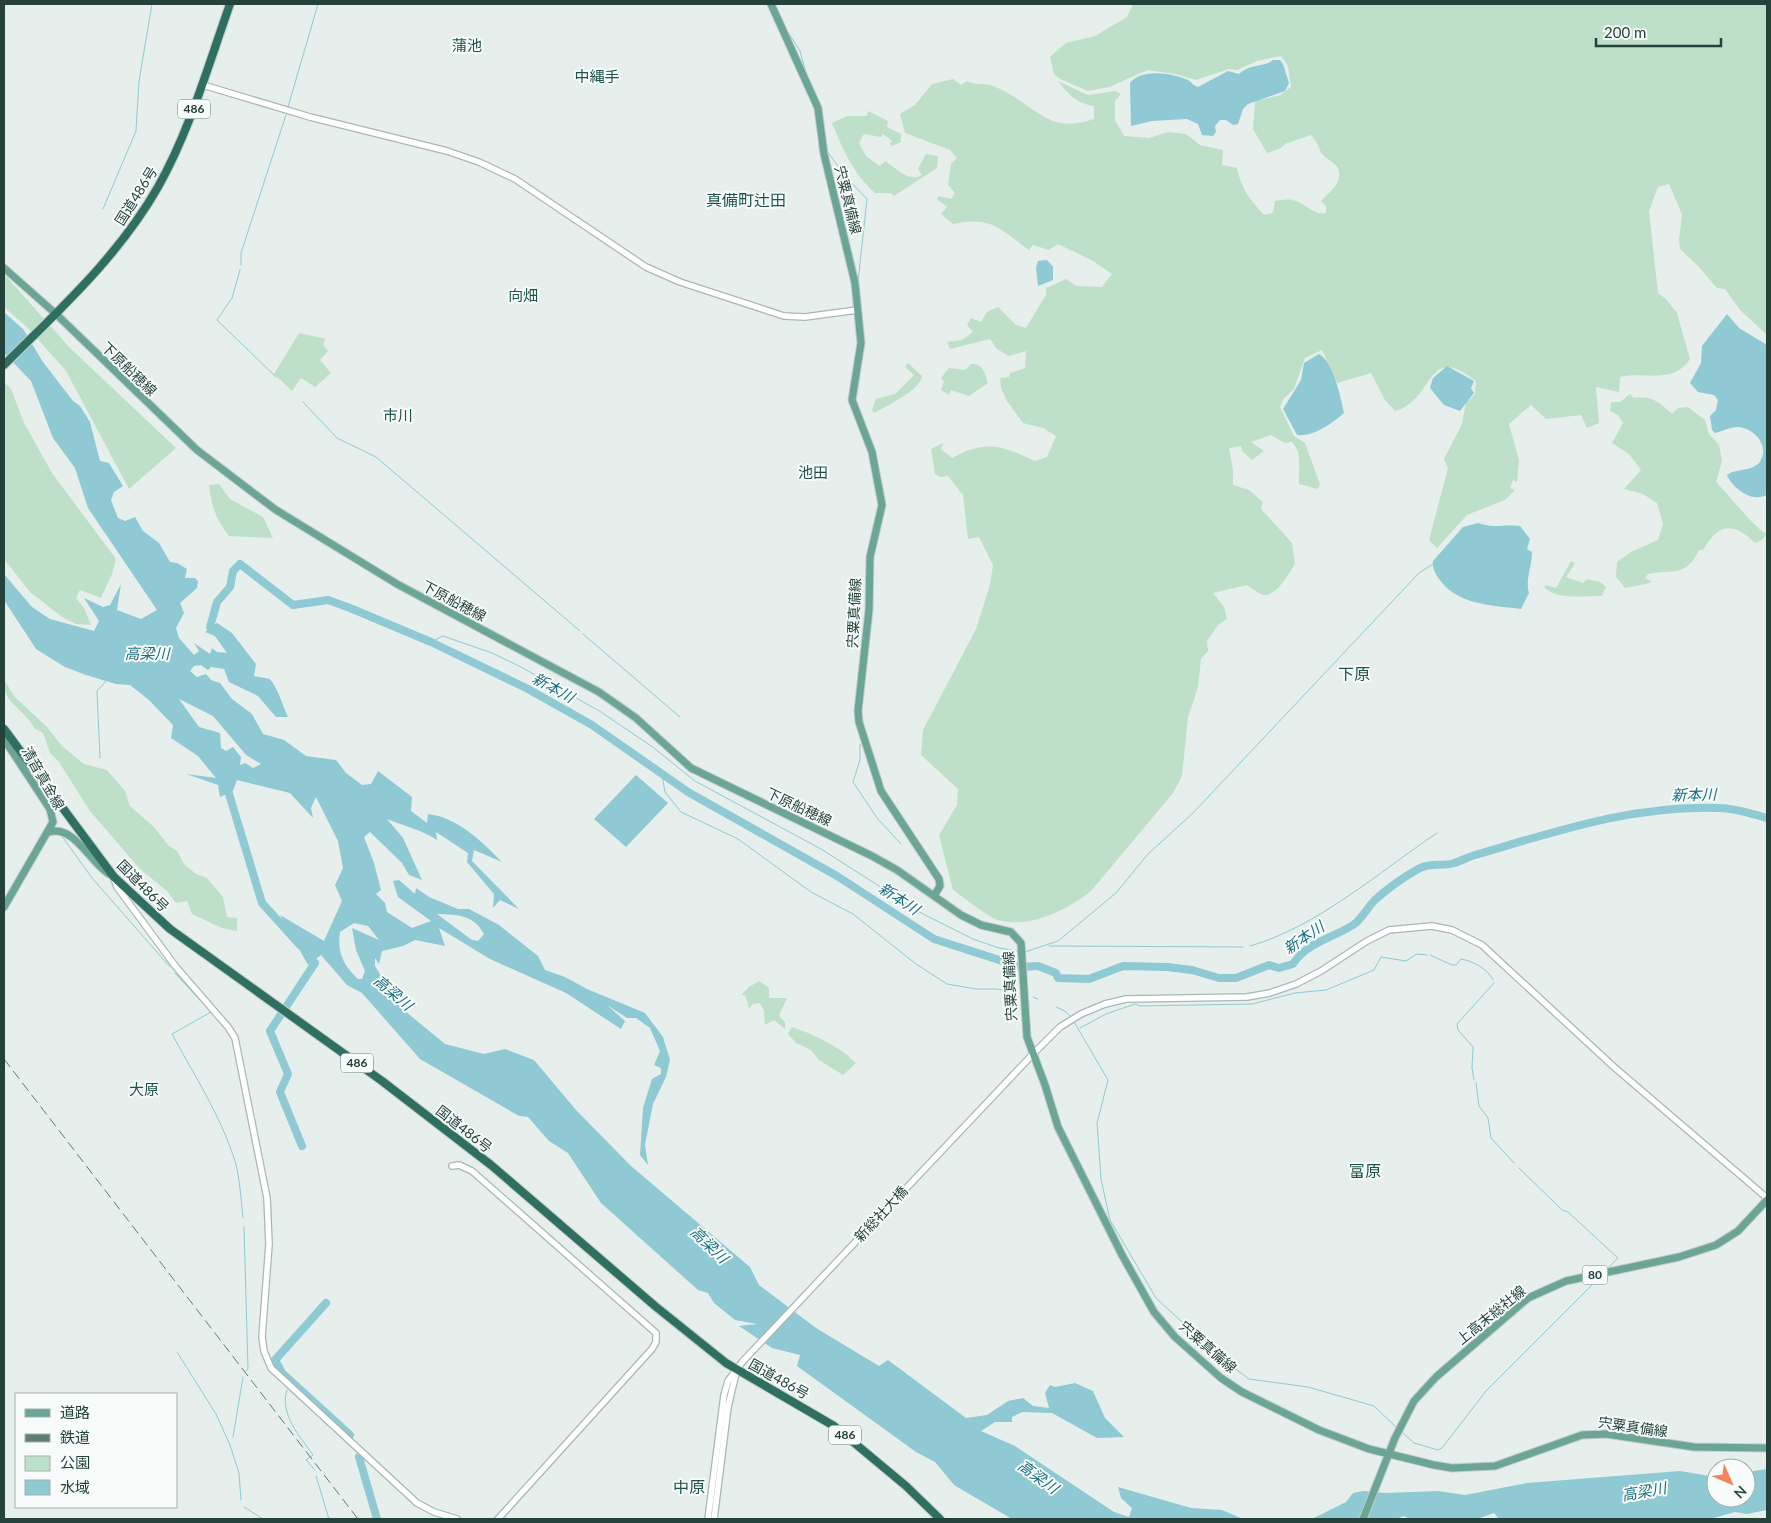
<svg xmlns="http://www.w3.org/2000/svg" width="1771" height="1523" font-family="Lato,'Noto Sans JP',sans-serif">
	<style>
		.green { fill: #bfe0c8 }
		.water { fill: #8ec9d4; fill-rule: evenodd }
		.lines { fill: none; stroke-linecap: round; stroke-linejoin: round }
		.stream { stroke: #8ec9d4; stroke-width: 1 }
		.river { stroke: #8ec9d4; stroke-width: 8 }
		.minor-casing { stroke: #a8b8b2; stroke-width: 8 }
		.major-casing { stroke: #c2cac8; stroke-width: 9 }
		.highway-casing { stroke: #c2cac8; stroke-width: 10 }
		.minor { stroke: #fff; stroke-width: 5.5 }
		.major { stroke: #6aa596; stroke-width: 7 }
		.highway { stroke: #2f6f62; stroke-width: 8 }
		.rail { stroke: #5f7d75; stroke-width: 1; stroke-dasharray: 10 5; stroke-linecap: butt }
		.labels { text-anchor: middle; stroke-width: 4; stroke-linejoin: round; paint-order: stroke }
		.shield { fill: #f7fbf9; stroke: #637a73; stroke-width: 1 }
		.shield-label { font-size: 12px; font-weight: bold; fill: #24423a }
		.street-label { font-size: 14px; fill: #24423a; stroke: #f7fbf9 }
		.neighbourhood-label { font-size: 15px; fill: #1f5548; stroke: #f7fbf9 }
		.water-label { font-size: 15px; font-style: italic; fill: #1c6f80; stroke: #f7fbf9 }
		.quarter-label { font-size: 16px; fill: #1f5548; stroke: #f7fbf9 }
	</style>
	<rect width="100%" height="100%" fill="#e6efeb"/>
	<path class="green" d="M1133,4h634v331l-27,-25 -15,-21 -8,-1 -20,-23 -17,-16 -1,-9 3,-26 -13,-30 -11,3 -9,24 9,82 8,6 11,14 13,46c-17,26 -44,12 -70,18l-1,15 -23,-5 3,36 -12,5 -6,-13 -35,4 -15,-14 -22,19 10,36 -2,22 -4,-2 -3,8 5,2 -10,10 -38,15 -30,33 -8,-8 19,-72 -4,-9 18,-35 4,-21 9,-9 1,-13c-51,-40 -40,18 -81,30l-10,-11 -14,-27 -34,10 -15,-33 -17,8 -11,31 -10,9 -4,9 14,29 11,7 15,41 -2,5 -19,-5c-1,-16 4,-30 -7,-42l-7,1 -14,-8 -20,7 13,9 -12,9 -10,-9 -1,-5 -12,2 4,22v15l16,5 14,12 -2,7 31,34 3,21c-6,9 -18,32 -31,31 -5,-1 -13,-7 -17,-10l-34,8 11,14 3,12 -9,6 -11,16 1,10 -7,8 -3,28 -10,30 -6,59 -9,17 -82,98c-24,19 -61,38 -93,29 -12,-4 -33,-22 -45,-30l-14,-55 18,-30 1,-16 -37,-34 2,-25 53,-101 14,-44 3,-20 -14,-28 -11,2 -5,-44 -15,-19 -8,1 -5,-3 -4,-25 12,-6 -2,6 11,9c34,-18 48,-13 83,3l12,-4 9,-21 -13,-8 -20,-5 -16,-22 -6,-13 -1,-10 9,-1 1,-4 15,-5 1,-17 -17,5 -12,-7 -7,-10 -40,10 -3,-7 15,-2 11,-8 -6,-7 4,-7 10,4 6,-10 11,-5 18,18 10,3 20,-33v-7l20,-9 10,7 26,1 10,-13 -19,-13 -35,-17 -9,6 -16,-5 -4,5c-30,-22 -38,-34 -76,-26l-12,-10 6,-7 -10,-8 2,-3 12,3 4,-6 -7,-8 3,-21 6,-6 -7,-8 -45,-17 -5,-19 15,-9 17,-21 21,-5 8,6 6,-4c9,5 17,1 26,5 42,16 52,50 101,33v-13c-18,-3 -25,-11 -36,-25l30,14 27,-4 6,3 -6,7v19l9,16 25,2 19,-6 18,2 14,11 23,5 -1,15 15,3c4,20 13,32 27,47l9,-2 2,-12c7,-1 14,-3 21,0 11,4 17,14 30,12v-7l-5,-5c8,-9 23,-18 17,-33 -3,-5 -11,-9 -15,-13 -5,-6 -4,-12 -12,-20l-26,9 -4,4 -14,5 -14,-24 2,-28 25,-6 11,-8 -3,-21 -7,-10 -24,5 -20,9 -8,-1 -33,11 -21,-6 -27,-4 -39,17 -21,4 -28,-12 -6,-5 -4,-17 16,-14 29,-7 32,-19z
		M868,111l20,10 -1,6 14,7v8l-9,4 -2,-2 2,-3 -9,-7 -2,3 -17,-3 -5,9 7,13 14,10 5,-5c11,7 24,22 37,14l-4,-6 8,-15 12,2 -1,12 -43,28 -3,-3h-16c-22,-20 -32,-43 -43,-70l15,-7h20z
		M4,274l66,74 106,100 -47,41 -63,-118 -37,-42 -25,-22z
		M299,333l27,6 -3,5 5,7 -8,9 11,13 -16,14 -14,-9 -9,13 -18,-17z
		M908,363l14,13c-1,14 -36,30 -48,37l-2,-3 4,-11 19,-5 19,-19 -9,-8z
		M971,364c13,0 13,8 17,19l-19,13 -18,-6 -2,5 -8,-5 3,-8 -3,-4 8,-10 16,2z
		M4,382l7,7 13,34 28,50 64,86 -4,15 -11,24 -21,-8 -4,8 8,10 7,17 -15,-1 -14,-7 -32,-25 -26,-33z
		M1630,394l4,4c19,-2 25,4 38,16l6,-6 10,-1 17,13 4,14 10,11 3,16 -6,21c13,13 37,44 50,52l-4,6 -7,3c-22,-22 -37,-19 -52,7h-4c-13,28 -27,19 -51,24l-3,4 6,3 -1,2 -25,5 -9,-11 1,-15 14,-10 27,-12 5,-16 -6,-21 -14,-9 -19,-5 17,-19 -12,-16 -17,-11 11,-20 -5,-8 -8,-4 1,-9h9z
		M219,484l11,15 33,18 10,21 -44,-2c-14,-19 -17,-28 -20,-51z
		M1571,561l4,2 -9,14 17,6 4,-4 13,3 6,5 -4,9c-16,0 -47,4 -58,-9l2,-2 10,3z
		M5,681l9,15 33,31 15,19 22,18 23,6 18,21 5,15 24,21 15,19 8,5 7,13 12,10 11,4 16,19 4,20 10,1v13l-15,-3 -30,-14 -5,-13 -11,2 -9,-12 -27,-22 -50,-58 -31,-49 -9,-9 -7,-20 -9,-5c-6,-16 -34,-27 -29,-47z
		M759,981l10,7v10h18l-8,18 6,6v7l-11,-9 -9,5 -1,-14 -4,-8 -7,1 -4,5 -3,-12 -4,-3 7,-7z
		M792,1027c23,8 47,19 64,36l-13,12 -24,-15 -8,-10 -15,-7 -8,-9z"/>
	<path class="water" d="M1273,60h7l3,4 6,19 -4,8 -37,13 -5,5 -5,15 -5,1 -7,-5h-6l-5,6 1,6 -3,4 -11,-1 -4,-11 -11,-5 -35,2 -21,5 -1,-43c11,-15 43,-10 58,-3 4,3 5,5 10,7l30,-16 11,3c12,-11 23,-6 34,-14z
		M1047,260l6,7v13l-15,6 -2,-18 2,-7z
		M4,312l19,17 20,33 30,39 7,5 10,16 10,39 9,2 14,23 -9,6 -3,8 7,18 7,3 10,-4 8,14 16,12 11,19 7,1 10,6 -2,9h10l3,3 -1,7 -17,15 4,10 -8,15 3,10 15,17 5,-4 -5,-8 16,11 2,-6 5,4 10,1 -12,-17 -10,-4 12,-9 15,10 24,31 -2,12 16,3c9,12 12,25 18,38h-12l-18,-21 -29,-14 -5,-13 -13,-2 -3,3 -7,-5 -7,1 -4,5 7,6 9,-3 5,6 9,3 12,16 20,15 11,20 21,6 22,16 30,4 10,13 16,12 9,-1 7,-13 34,26 -1,14 16,12 1,-9c31,4 53,27 74,48l-28,-12 -2,11 47,48 -19,-9 -7,8 1,-14 -27,-32 1,-9 -32,-21 1,8c-15,-10 -33,-14 -50,-21l16,19 19,42 -13,-5 -7,-12 -32,-31 -6,5 10,26 7,27 -5,4 9,9 2,9 25,16 19,-7 -33,-24 -5,-16 6,-1 16,14 1,-6 13,9 29,12h11l30,16 39,31 7,14 20,7 22,12 58,24 18,24 7,23 -4,17 -13,27 -8,41 3,20 -8,-10 3,-47 9,-29 9,-5v-6l-7,-3 6,-14 -10,-23 -14,-10h-9l-20,-13 18,16 -4,8 -55,-36 -76,-34 -51,-31 6,18 -30,-6 -12,6 -21,5 -3,13 -4,-6v8l25,41 45,37 39,10 21,-5 29,11 42,50 55,56 119,101 9,18 57,43 63,38 9,-6 78,58 21,-3 21,-14 15,-3 10,8 16,2 -4,-15 5,-8 5,2 20,-4 18,8 12,27 19,19 -27,1 -45,-25 -30,-1 -10,5v5h-17l-14,9 34,15 99,66 15,5 3,-9 -11,-10 -3,-11 73,21 31,2 21,9h-231l-58,-34 -19,-23 -19,-10 -119,-86 3,-11 -28,-7 -33,-22 18,-2 -22,-4 -21,-17 -6,-10 -10,-3 -97,-87 -33,-50 -19,-12 -21,-24 -9,-1 -99,-57 -58,-66 -15,-8 -26,-30 -13,10 -28,-50 44,26 18,-40 -7,-16 8,-17 -5,-27 -22,-44 -5,11 2,10 -23,-25 -53,-13 -4,11 -13,6 -2,-12 -32,-11 30,4 -18,-22 -27,-18 2,-13 -24,-25 -19,-15 -14,-1 -30,-9 -21,-8 -29,-18 -32,-49v-26l28,33 18,12 44,12 5,-10 -15,-23 19,9 7,-2 11,-21 -4,26 24,9 16,-9 -69,-102 -13,-40 -22,-30 -22,-57 -27,-28zM179,699l34,17 33,39 15,9 -8,4 -8,-5 -5,2 1,-8 -8,-10 -7,4 -5,-3 -1,-15 -21,-6zM437,914c21,1 36,0 47,20l-6,7 -6,-1zM354,923l14,3 11,14 -27,-12 4,22 9,21 -3,8h-4c-15,-14 -21,-27 -18,-47z
		M1727,314l12,14 28,17v150c-3,1 -8,3 -12,2 -10,0 -25,-13 -28,-22 10,-7 23,-3 32,-12 12,-16 -4,-35 -21,-36 -8,0 -15,4 -23,6l-3,-3 -2,-14 6,-6 2,-10 -4,-5 -16,-3 -8,-9 11,-20 1,-17z
		M1319,354c14,7 22,44 25,59 -12,10 -30,24 -47,22l-14,-26 18,-29 3,-17z
		M1447,366l27,15 -3,7 3,5 -14,18 -16,-6 -14,-17 3,-10z
		M1478,523c19,6 23,1 42,3l10,13 -3,10 5,3c0,15 -7,27 -3,41l-8,16c-31,-4 -66,-4 -84,-33 -3,-6 -5,-9 -4,-15l30,-34z
		M636,775l32,28 -42,44 -32,-28z
		M1767,1469v41l-20,4 -12,-2 -25,7h-211l-5,-6 -17,6h-68l-5,-3 -8,3h-84l34,-17 7,-9 11,-2 21,2 53,-2 27,4 62,-12 153,-12 36,6v21h30v-26z"/>
	<g class="lines">
		<path class="stream" d="M788,32l12,19 7,25
			M288,107l30,-103
			M821,109l5,31
			M827,151l18,25 22,23 -9,83
			M103,209l33,-78 3,-50 13,-77
			M241,265v-12l45,-138
			M240,270l-8,28 -15,22 59,57
			M303,402l34,36 39,19 204,174
			M583,634l97,83
			M431,642l12,-6 49,17 29,14 80,45 53,36 41,33 126,68 102,65 50,25 26,9 20,3
			M860,744v16l-7,22 24,36 24,26
			M100,758l-3,-67 9,-10
			M662,775l3,17 16,20 57,27 73,53 42,22 63,50 31,20 29,5h21l20,4
			M62,836l30,42 78,89
			M1049,946l194,1
			M1250,946c67,-19 129,-74 187,-113
			M1025,952l33,-11 58,-48 32,-39 45,-41 226,-240 14,-9
			M1430,955l22,10h4l5,-6c12,2 27,10 32,21
			M175,973l36,39 -39,22c22,41 49,82 63,127 5,18 6,39 8,57
			M1033,997l5,2
			M1056,1007l9,4 6,6
			M1073,1020l35,60 -11,43 4,56 9,41 46,78 66,61 27,20 59,8 66,19 23,22
			M1080,1028l26,-14 29,-10 5,2 112,-2 43,-11 31,-3 48,-20 7,-13 25,4 11,-7 10,1
			M1474,1080l-2,-12 1,-21 -15,-17 -1,-6 37,-41
			M1476,1083l3,23 9,12 3,20 23,25
			M1519,1168l43,42 6,2 50,46 -9,9
			M244,1227l4,142 -2,2
			M177,1352l39,62 14,31
			M287,1390c-8,23 13,47 26,65l-7,5 8,9
			M1402,1432l12,11 24,7 4,-2 44,-57 112,-112
			M233,1437l10,-60
			M230,1445l9,28 2,27
			M316,1476l13,43
			M244,1507l19,12"/>
		<path class="river" d="M218,633l-8,-6 7,-25 13,-15 3,-16 7,-7 53,41 35,-5 22,8 81,34 97,47 64,36 96,67 149,84 97,63 87,28 17,-1 18,7 2,5 31,1 34,-13 44,1 25,3 27,8h17l33,-13 10,3 14,-4c13,-21 40,-26 60,-39 8,-5 14,-17 22,-25 12,-11 29,-23 43,-31 13,-7 23,-2 36,-6 7,-2 14,-6 21,-8 79,-23 161,-51 244,-47 17,0 32,6 48,10
			M226,784l36,119 38,42
			M302,1146l-22,-54 8,-18 -18,-43 45,-68 -8,-9
			M326,1303l-51,57 7,13 68,62
			M359,1457l18,62"/>
		<defs>
			<path id="minor" d="M203,85l107,32 137,34 32,11 36,17 131,88 34,15 104,34 21,1 52,-7
				M114,879l3,8 59,80 52,60 7,11 32,160 2,46 -7,93 2,14 7,17 146,135 17,9 23,7
				M452,1166l7,-1 13,6 184,162v9l-4,7 -154,170
				M708,1519l16,-124 4,-14 15,-20 290,-307 27,-27 21,-13 24,-10 21,-5 121,-2 23,-4 26,-9 25,-13 46,-30 22,-11 43,-4 20,4 30,15 132,122 153,131
				M714,1519l14,-112 8,-34"/>
			<path id="major" d="M771,4l47,104 6,46 31,129 6,60 -9,57 20,52 10,53 -12,52 -1,53 -11,101 1,11 22,69 58,88 1,7 -6,10
				M4,268l52,46 141,136 79,60 121,74 202,108 37,26 55,50 181,88 25,14 64,45 20,10 30,7 10,11 6,94 18,48 13,42 64,128 32,57 21,25 46,41 21,14 77,38 50,19 65,16 18,3 43,-2 87,-31 24,-1 88,13 73,1
				M4,739l46,70 3,13 -49,85
				M49,832c26,-8 42,34 64,44
				M1363,1519l32,-81 19,-37 22,-24 92,-79 38,-17 113,-24 37,-12 22,-14 29,-31"/>
			<path id="highway" d="M4,365c56,-56 114,-108 154,-178 32,-57 50,-121 72,-183
				M4,729l110,148 56,52 212,152 109,84 164,141 71,57 108,63 72,60 34,33"/>
		</defs>
		<use href="#minor" class="minor-casing"/>
		<use href="#major" class="major-casing"/>
		<use href="#highway" class="highway-casing"/>
		<use href="#minor" class="minor"/>
		<use href="#major" class="major"/>
		<use href="#highway" class="highway"/>
		<path class="rail" d="M4,1059l354,460"/>
	</g>
	<g class="labels">
		<g class="shield">
			<rect x="178" y="99.5" width="32" height="19" rx="4"/>
			<rect x="341" y="1053.5" width="32" height="19" rx="4"/>
			<rect x="1582.5" y="1265.5" width="25" height="19" rx="4"/>
			<rect x="829" y="1425.5" width="32" height="19" rx="4"/>
		</g>
		<g class="shield-label">
			<text x="194" y="113">486</text>
			<text x="357" y="1067">486</text>
			<text x="1595" y="1279">80</text>
			<text x="845" y="1439">486</text>
		</g>
		<g class="street-label">
			<text transform="translate(136 196) rotate(-58)" y="5">国道486号</text>
			<text transform="translate(848 200) rotate(76)" y="5">宍粟真備線</text>
			<text transform="translate(129 369) rotate(44)" y="5">下原船穂線</text>
			<text transform="translate(454 601) rotate(28)" y="5">下原船穂線</text>
			<text transform="translate(854 613) rotate(-87)" y="5">宍粟真備線</text>
			<text transform="translate(43 778) rotate(60)" y="5">清音真金線</text>
			<text transform="translate(799 807) rotate(25)" y="5">下原船穂線</text>
			<text transform="translate(143 886) rotate(45)" y="5">国道486号</text>
			<text transform="translate(1010 986) rotate(-93)" y="5">宍粟真備線</text>
			<text transform="translate(464 1129) rotate(38)" y="5">国道486号</text>
			<text transform="translate(881 1214) rotate(-47)" y="5">新総社大橋</text>
			<text transform="translate(1491 1315) rotate(-39)" y="5">上高末総社線</text>
			<text transform="translate(1208 1347) rotate(41)" y="5">宍粟真備線</text>
			<text transform="translate(779 1379) rotate(29)" y="5">国道486号</text>
			<text transform="translate(1633 1427) rotate(8)" y="5">宍粟真備線</text>
		</g>
		<g class="neighbourhood-label">
			<text x="467" y="51">蒲池</text>
			<text x="597" y="82">中縄手</text>
			<text x="523" y="301">向畑</text>
			<text x="398" y="421">市川</text>
			<text x="813" y="478">池田</text>
			<text x="144" y="1095">大原</text>
		</g>
		<g class="water-label">
			<text x="147" y="659">高梁川</text>
			<text transform="translate(553 688) rotate(29)" y="5">新本川</text>
			<text transform="translate(1694 795) rotate(-1)" y="5">新本川</text>
			<text transform="translate(899 899) rotate(33)" y="5">新本川</text>
			<text transform="translate(1304 938) rotate(-34)" y="5">新本川</text>
			<text transform="translate(393 993) rotate(40)" y="5">高梁川</text>
			<text transform="translate(709 1245) rotate(44)" y="5">高梁川</text>
			<text transform="translate(1038 1477) rotate(36)" y="5">高梁川</text>
			<text transform="translate(1644 1492) rotate(-10)" y="5">高梁川</text>
		</g>
		<g class="quarter-label">
			<text x="746" y="206">真備町辻田</text>
			<text x="1354" y="680">下原</text>
			<text x="1365" y="1177">富原</text>
			<text x="689" y="1493">中原</text>
		</g>
	</g>
	<rect width="1771" height="1523" fill="none" stroke="#24423a" stroke-width="10"/>
	<rect x="15" y="1393" width="162" height="115" fill="#f7fbf9" stroke="#a3b1ad"/>
	<rect x="25" y="1409" width="25" height="8" fill="#6aa596" stroke="#a3b1ad"/>
	<text x="60" y="1418" font-size="15" fill="#24423a">道路</text>
	<rect x="25" y="1434" width="25" height="8" fill="#5f7d75" stroke="#a3b1ad"/>
	<text x="60" y="1443" font-size="15" fill="#24423a">鉄道</text>
	<rect x="25" y="1456" width="25" height="15" fill="#bfe0c8" stroke="#a3b1ad"/>
	<text x="60" y="1468" font-size="15" fill="#24423a">公園</text>
	<rect x="25" y="1480" width="25" height="15" fill="#8ec9d4" stroke="#a3b1ad"/>
	<text x="60" y="1493" font-size="15" fill="#24423a">水域</text>
	<g transform="translate(1731 1483) rotate(135)"><circle r="24" fill="#f7fbf9" stroke="#a3b1ad"/>
	<path d="M0-4L9 19L0 12L-9 19Z" fill="#f4845f"/>
	<text y="-8" font-size="14" font-weight="bold" text-anchor="middle" fill="#24423a">N</text>
	</g>
	<path d="M1596 38v8h125v-8" fill="none" stroke="#24423a" stroke-width="2.5"/>
	<text x="1604" y="38" font-size="15" fill="#24423a" stroke="#f7fbf9" stroke-width="4" paint-order="stroke">200 m</text>
</svg>
